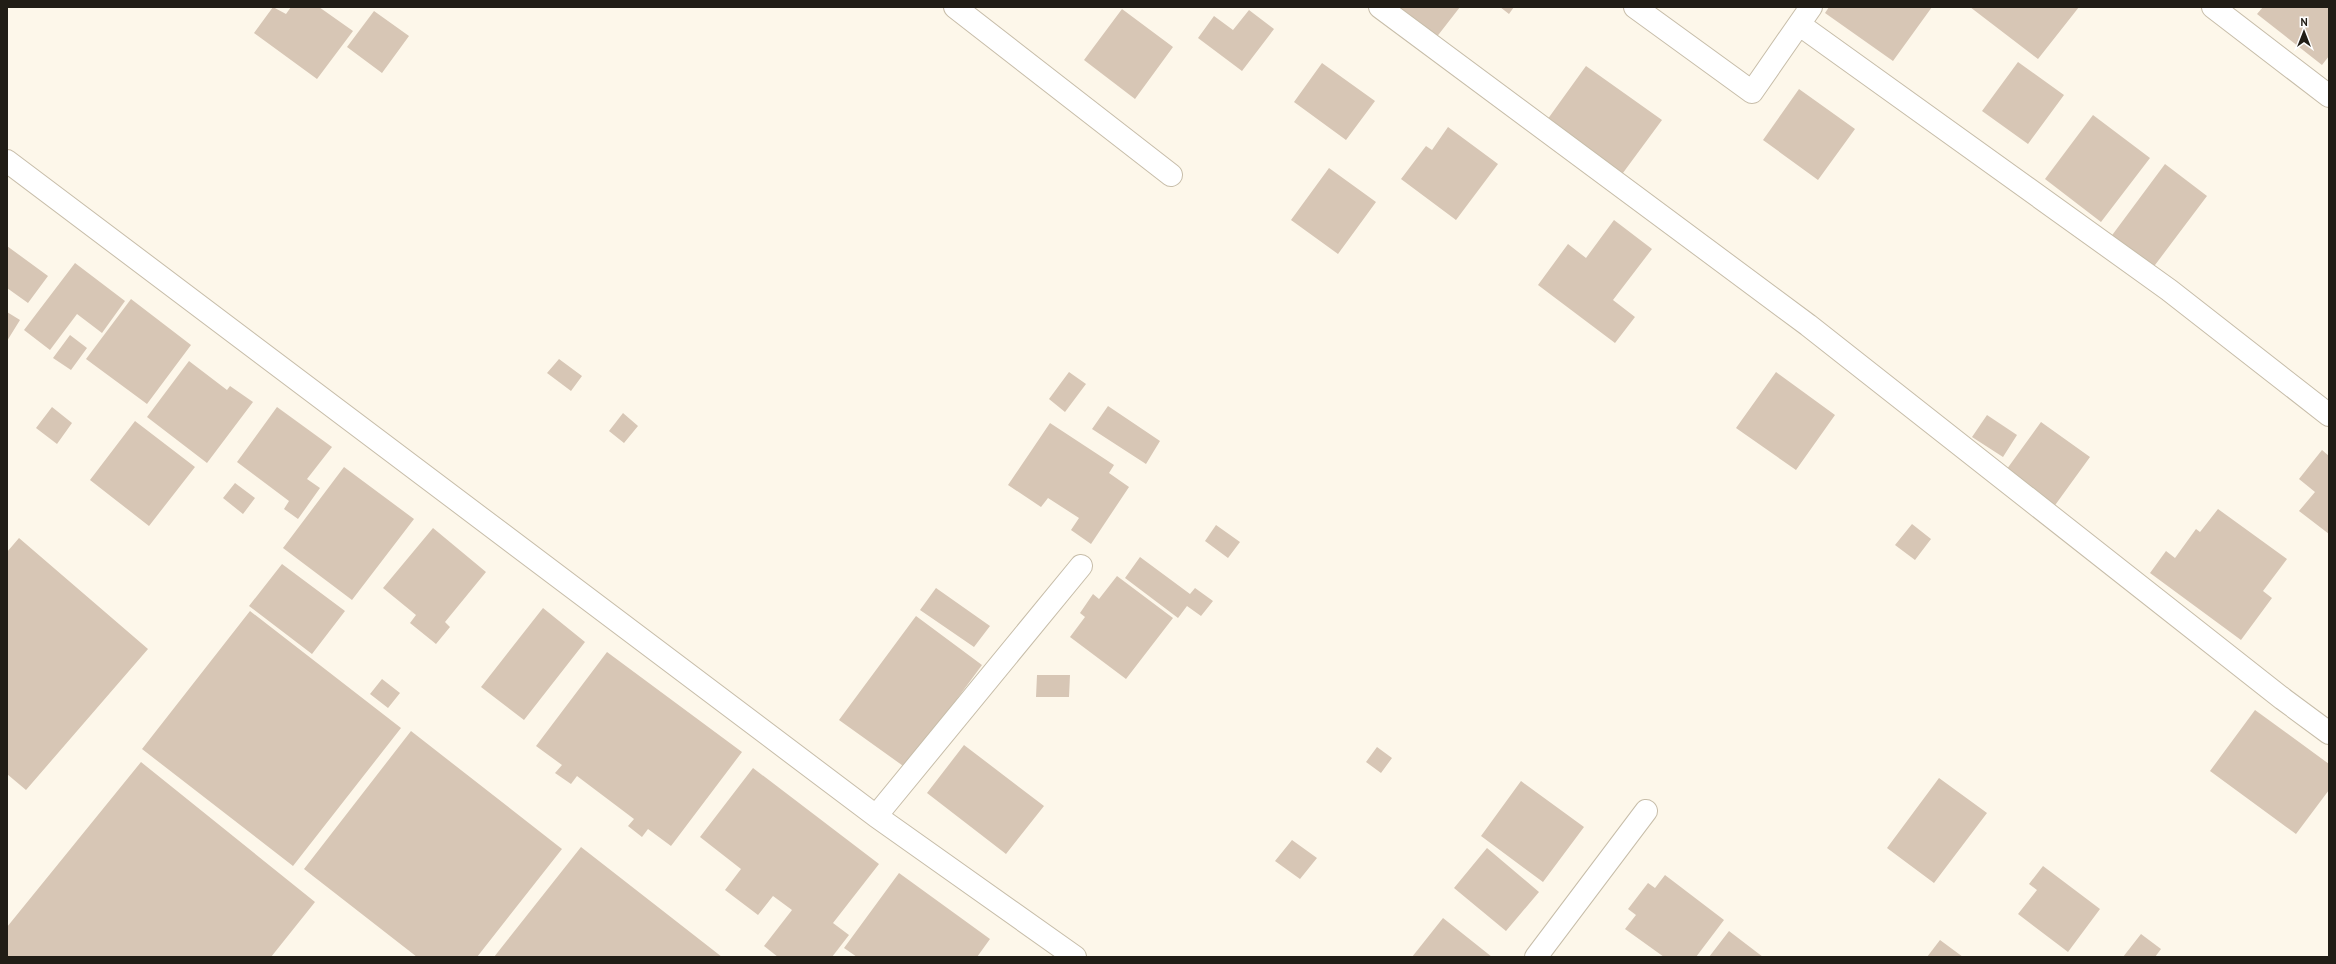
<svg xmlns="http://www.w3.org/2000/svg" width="2336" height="964" font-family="'PT Sans',sans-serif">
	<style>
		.building { fill: #d7c6b5 }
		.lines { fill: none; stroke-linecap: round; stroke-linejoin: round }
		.minor-casing { stroke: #c7bda9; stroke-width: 24 }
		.minor { stroke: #fff; stroke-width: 22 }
	</style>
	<rect width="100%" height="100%" fill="#fdf7ea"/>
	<path class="building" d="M273,7l13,7 5,-7h28l34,24 -36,48 -63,-46z
		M1386,7h74l-28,36z
		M1500,7h14l-5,7z
		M1829,7h103l-39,54 -68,-48z
		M1970,7h109l-41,52z
		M2263,7h66v49l-7,9 -65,-51z
		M1122,9l51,38 -38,52 -51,-39z
		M1249,10l25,19 -32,42 -44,-33 16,-22 19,14z
		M374,11l35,25 -27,37 -35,-26z
		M2018,62l46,33 -36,49 -46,-33z
		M1322,63l53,38 -29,39 -52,-38z
		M1586,66l76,54 -45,61 -75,-54z
		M1799,89l56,40 -37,51 -55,-40z
		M2093,115l57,43 -49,64 -56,-43z
		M1448,127l50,37 -42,56 -55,-41 25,-33 6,4z
		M2165,164l42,32 -55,73 -42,-31z
		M1329,168l47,34 -38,52 -47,-34z
		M1614,220l38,29 -39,51 22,17 -20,26 -77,-58 30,-41 18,14z
		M7,246l41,30 -20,27 -21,-15z
		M75,263l50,38 -23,32 -25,-19 -27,36 -26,-20z
		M131,299l60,46 -44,59 -61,-45z
		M7,312l13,8 -13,21z
		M70,335l17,13 -16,22 -18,-12z
		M559,359l23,17 -11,15 -24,-18z
		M189,361l38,29 3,-4 23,16 -46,61 -60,-46z
		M1069,372l17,12 -21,28 -16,-13z
		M1776,372l59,43 -39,55 -60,-42z
		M1108,406l52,35 -14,23 -54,-35z
		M52,407l20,16 -15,21 -21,-16z
		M277,407l55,40 -25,32 13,9 -22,31 -14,-10 5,-8 -52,-39z
		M623,413l15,13 -14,17 -15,-12z
		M1987,415l30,20 -14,22 -31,-20z
		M135,421l60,46 -46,59 -59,-46z
		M2041,422l49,35 -37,51 -49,-35z
		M1050,423l64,42 -5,8 20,14 -38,57 -20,-14 8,-12 -31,-20 -7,9 -33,-22z
		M2322,450l7,6v78l-30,-23 16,-19 -16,-13z
		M344,467l70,52 -62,81 -69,-52z
		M235,483l20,15 -12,16 -20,-16z
		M2218,509l69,50 -24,32 9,7 -31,42 -91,-67 16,-22 9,7 21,-29 4,3z
		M1912,524l19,15 -16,21 -20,-15z
		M1216,525l24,17 -12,16 -23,-17z
		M433,528l53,44 -41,50 5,5 -14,17 -26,-21 6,-8 -33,-27z
		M19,538l129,111 -122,141 -19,-16v-222z
		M1140,557l50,37 5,-6 18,13 -12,15 -14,-10 -9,12 -53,-40z
		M282,564l63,47 -33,43 -63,-48z
		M1117,576l56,42 -47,61 -56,-42 15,-20 -5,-4 13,-19 6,5z
		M936,588l54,38 -16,21 -54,-37z
		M543,608l42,34 -61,78 -43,-33z
		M250,611l151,117 -108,138 -151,-117z
		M916,616l66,49 -76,103 -67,-48z
		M607,652l135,100 -71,94 -23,-17 -6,8 -14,-11 6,-7 -57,-43 -6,8 -16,-11 7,-8 -26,-19z
		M1037,675h33l-1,22h-33z
		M382,679l18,14 -12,15 -18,-14z
		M2255,710l74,54v26l-33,44 -86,-63z
		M411,731l151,118 -85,108h-60l-113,-88z
		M964,745l80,61 -38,48 -79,-61z
		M1377,747l15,11 -11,15 -15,-11z
		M141,762l174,140 -44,55h-264v-30z
		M753,768l126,96 -46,59 16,12 -17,22h-54l-14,-11 28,-36 -19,-14 -15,19 -33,-25 16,-21 -41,-32z
		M1939,778l48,35 -53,70 -47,-35z
		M1521,781l63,46 -41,55 -62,-46z
		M1292,840l25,18 -17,21 -25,-18z
		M581,847l141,110h-228z
		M1487,848l52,44 -33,39 -52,-43z
		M2043,866l57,43 -32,43 -50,-38 19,-24 -8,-6z
		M899,873l91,66 -13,18h-120l-13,-9z
		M1665,875l59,45 -28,37h-32l-39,-28 11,-14 -8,-6 20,-26 7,5z
		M1443,918l49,39h-80z
		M1729,931l34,26h-54z
		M2141,934l20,15 -6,8h-32z
		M1940,940l23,17h-36z"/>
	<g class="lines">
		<defs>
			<path id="minor" d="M955,7l216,168
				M1380,7l428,318 475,374 46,34
				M1635,7l117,85 59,-85
				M2213,7l116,89
				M1800,25l369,265 160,125
				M7,161l869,655 199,141
				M876,816l205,-250
				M1536,957l110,-146"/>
		</defs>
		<use href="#minor" class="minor-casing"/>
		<use href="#minor" class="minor"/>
	</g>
	<rect width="2336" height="964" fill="none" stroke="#211d16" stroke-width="16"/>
	<g transform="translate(2304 32)" stroke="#ffffff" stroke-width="3" paint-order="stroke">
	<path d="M0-3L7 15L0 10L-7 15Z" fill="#211d16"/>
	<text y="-6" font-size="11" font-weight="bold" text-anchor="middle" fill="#211d16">N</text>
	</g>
</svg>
